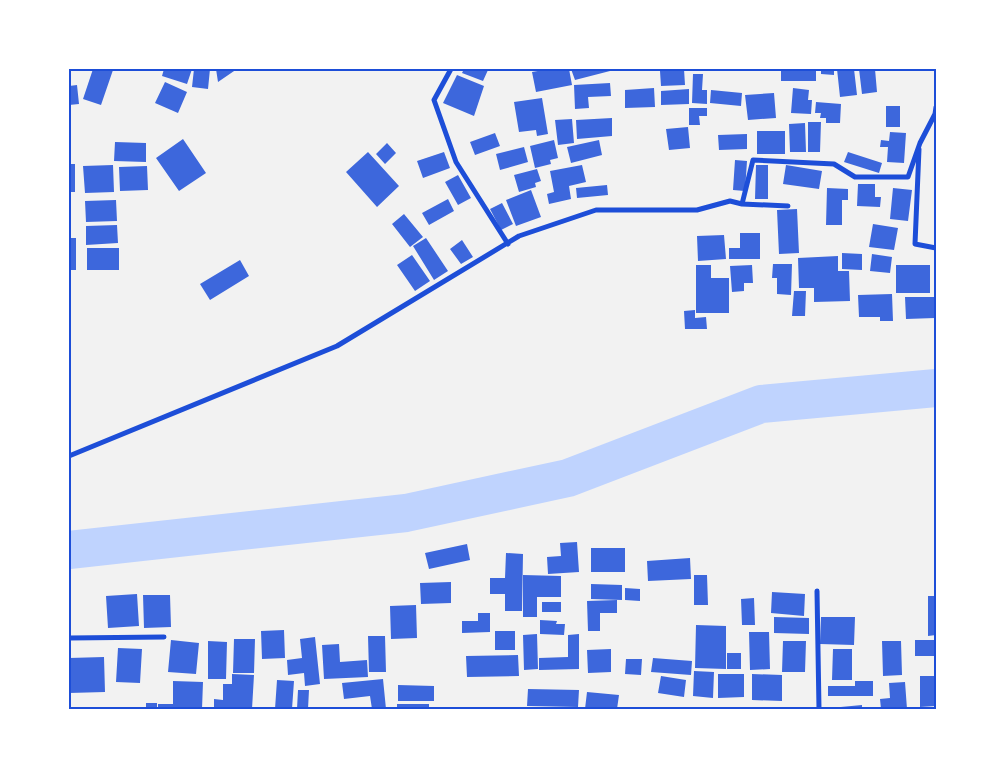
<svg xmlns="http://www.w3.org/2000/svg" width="1005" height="778" font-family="Barlow,sans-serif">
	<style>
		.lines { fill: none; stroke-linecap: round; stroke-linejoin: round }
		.river { stroke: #bfd3fe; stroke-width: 38 }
		.building { fill: #3d67dc }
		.minor { stroke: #1d4ed8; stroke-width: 5 }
		.neatline { fill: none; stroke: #1d4ed8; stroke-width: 2 }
	</style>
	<rect width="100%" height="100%" fill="#f2f2f2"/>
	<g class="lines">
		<path class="river" d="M69,550l337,-37 162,-35 193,-74 175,-16"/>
	</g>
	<path class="building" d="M93,69l20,1 -12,35 -18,-6z
		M164,69h28l-5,15 -25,-8z
		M194,69h16l-2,20 -16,-2z
		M216,69h21l-19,13z
		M464,69h21l3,1 -5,11 -21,-8z
		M549,69h20l3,16 -36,7 -4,-20z
		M571,69h38l1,2 -35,9z
		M684,69l1,16 -24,1 -1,-15z
		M781,69h35v12h-35z
		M821,69h13v6l-13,-1z
		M837,69h17l3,26 -17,2z
		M859,69h16l2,23 -15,2z
		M693,74h10l-1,16h5v14l-15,-1z
		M457,75l27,11 -10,30 -31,-13z
		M165,82l22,10 -9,21 -23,-10z
		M610,83l1,13 -23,1 1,11 -14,1 -1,-24z
		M77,85l2,19 -10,1v-19z
		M654,88l1,19 -30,1v-18z
		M793,88l16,2 -1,10h4l-1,14 -20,-1z
		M689,89v15l-28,1v-14z
		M711,90l31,3 -1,13 -31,-3z
		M774,93l2,25 -28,2 -3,-25z
		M542,98l6,36 -11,2 -1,-6 -17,2 -5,-30z
		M816,102l25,2 -1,19h-14v-5h-6l1,-5h-6z
		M886,106h14v21h-14z
		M689,108h18v8h-8l1,9h-11z
		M612,118v18l-35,3 -1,-19z
		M572,119l2,24 -16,2 -3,-25z
		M808,122h13l-1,30h-12z
		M805,123l1,29h-16l-1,-28z
		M688,127l2,21 -21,2 -3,-21z
		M757,131h28v23h-28z
		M890,132l16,1 -2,30 -17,-1 1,-15h-8l1,-7 8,1z
		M495,133l5,13 -25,9 -5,-13z
		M747,134v15l-28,1 -1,-15z
		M183,139l23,34 -27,18 -23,-33z
		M554,140l4,18 -8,2 1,4 -16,4 -5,-22z
		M599,140l3,15 -31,8 -4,-16z
		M115,142l31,1v19l-32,-1z
		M387,143l9,10 -11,11 -9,-10z
		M524,147l4,15 -28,8 -4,-16z
		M368,152l31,34 -22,21 -31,-35z
		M444,152l6,16 -27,10 -6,-17z
		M848,152l34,11 -3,10 -35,-11z
		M735,160l12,1 -2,30 -12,-1z
		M69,164h6v28h-6z
		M113,165l1,27 -29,1 -2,-27z
		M582,165l4,17 -17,4 2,13 -22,5 -2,-10 7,-2 -4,-21z
		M756,165h12v34h-13z
		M786,165l36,6 -3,18 -36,-5z
		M147,166l1,24 -28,1 -1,-24z
		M537,169l4,12 -6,2 1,4 -17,5 -5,-17z
		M458,175l13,23 -13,7 -13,-23z
		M858,184h17v13h6l-1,10 -23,-1z
		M607,185l1,10 -31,3 -1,-10z
		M827,188l21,1v11h-6v25h-16z
		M893,188l19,2 -4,31 -18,-2z
		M531,190l10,27 -25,9 -10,-26z
		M448,199l6,12 -25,14 -7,-12z
		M116,200l1,21 -31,1 -1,-21z
		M502,203l11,21 -12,6 -11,-21z
		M797,209l2,44 -20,1 -2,-44z
		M404,214l19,23 -13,10 -18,-23z
		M873,224l25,4 -4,22 -25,-3z
		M117,225l1,18 -32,2v-19z
		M740,233h20v26h-31v-11h11z
		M724,235l2,24 -28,2 -1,-25z
		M69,238h7v32h-7z
		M426,238l22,33 -14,9 -21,-34z
		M462,240l11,17 -12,7 -11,-15z
		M87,248h32v22h-32z
		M842,253l20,1v16l-20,-1z
		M872,254l20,3 -2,16 -20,-2z
		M412,255l18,26 -15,10 -18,-26z
		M838,256v15h11l1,30 -36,1v-14h-15l-1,-30z
		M240,260l9,16 -39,24 -10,-16z
		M773,264h19l-1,31 -14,-1v-16h-5z
		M696,265h15v13h18v35h-33z
		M752,265l1,18h-9v8l-12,1 -2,-26z
		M896,265h34v28h-34z
		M794,291h12l-1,25h-13z
		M892,294l1,27h-13v-4h-21l-1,-22z
		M905,297h29l1,21 -29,1z
		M695,310v8l11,-1 1,12h-22l-1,-18z
		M577,542l2,30 -31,2 -1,-17 14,-1 -1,-13z
		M467,544l3,16 -41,9 -4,-16z
		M591,548h34v24h-34z
		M506,553l17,1 -1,57h-17v-17h-15v-16h15z
		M690,558l1,21 -43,2 -1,-20z
		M523,575l38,1v21h-24v20h-14z
		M694,575h13l1,30h-14z
		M451,582v21l-30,1 -1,-21z
		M591,584l31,1v15l-31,-1z
		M625,588l15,1v12l-15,-1z
		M772,592l33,2 -1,22 -33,-3z
		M137,594l2,32 -31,2 -2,-32z
		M143,595h27l1,32 -27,1z
		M928,596h8v39l-8,1z
		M754,598l1,27h-13l-1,-26z
		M617,600v13h-17v18h-12l-1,-30z
		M542,602h19v10h-19z
		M416,605l1,33 -26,1 -1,-33z
		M478,613h12v19l-28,1v-12h16z
		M774,617l35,1v16l-35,-1z
		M821,617h34l-1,28 -34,-1z
		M540,620l17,1 -1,3h9l-1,11 -24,-1z
		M696,625l30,1v43l-31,-1z
		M284,630l1,28 -23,1 -1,-28z
		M495,631h20v19h-20z
		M749,632h20l1,37 -20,1z
		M537,634l1,35 -14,1 -1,-35z
		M579,634v35l-40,1v-12l29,-1v-22z
		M368,636h17l1,36h-17z
		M315,637l5,47 -15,2 -1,-13 -16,2 -1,-15 15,-2 -2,-19z
		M234,639h21l-1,34h-21z
		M171,640l28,3 -3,31 -28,-2z
		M915,640h21v16h-21z
		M208,641l19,1 -1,37h-18z
		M783,641h23l-1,31h-23z
		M882,641h19l1,34 -19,1z
		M339,644l1,18 27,-2 1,17 -44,2 -2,-34z
		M118,648l24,1 -2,34 -24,-1z
		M611,649v23l-23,1 -1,-23z
		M833,649h19v31h-20z
		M727,653h14v16h-14z
		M518,655l1,21 -52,1 -1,-21z
		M104,657l1,35 -36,1v-35z
		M653,658l39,3 -1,14 -40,-3z
		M626,659h16l-1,16 -16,-1z
		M694,671l20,1 -1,26 -20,-2z
		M232,674l22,1 -2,34h-38v-10l9,1v-16h9z
		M718,674h26v23l-26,1z
		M752,674l30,1v26l-30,-1z
		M661,676l25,4 -2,17 -26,-4z
		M920,676h16v30l-16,1z
		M383,679l3,30h-14l-2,-13 -26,3 -2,-16z
		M277,680l17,1 -2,28h-17z
		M173,681l30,1 -1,27h-44v-5h15z
		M855,681h18v15h-45v-10h27z
		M905,682l2,27h-26l-1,-10 10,-1 -1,-15z
		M398,685l36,1v15h-36z
		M528,689l51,1 -1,17 -51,-1z
		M298,690h11l-1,19h-11z
		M587,692l32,3 -2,14h-32z
		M146,703h11v6h-11z
		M397,704h32v5h-32z
		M862,705v4h-32v-1z"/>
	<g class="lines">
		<path class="minor" d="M451,69l-17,31 22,62 52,82
			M919,149l-4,95 21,4
			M742,204l11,-44 81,4 21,13h53l12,-34 15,-29 1,-7
			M69,456l268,-110 182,-110 77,-26h101l33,-9 12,3 46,2
			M817,591l2,118
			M69,638l95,-1"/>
	</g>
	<rect width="1005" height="778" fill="none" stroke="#ffffff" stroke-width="140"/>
	<rect x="70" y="70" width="865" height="638" class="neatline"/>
</svg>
